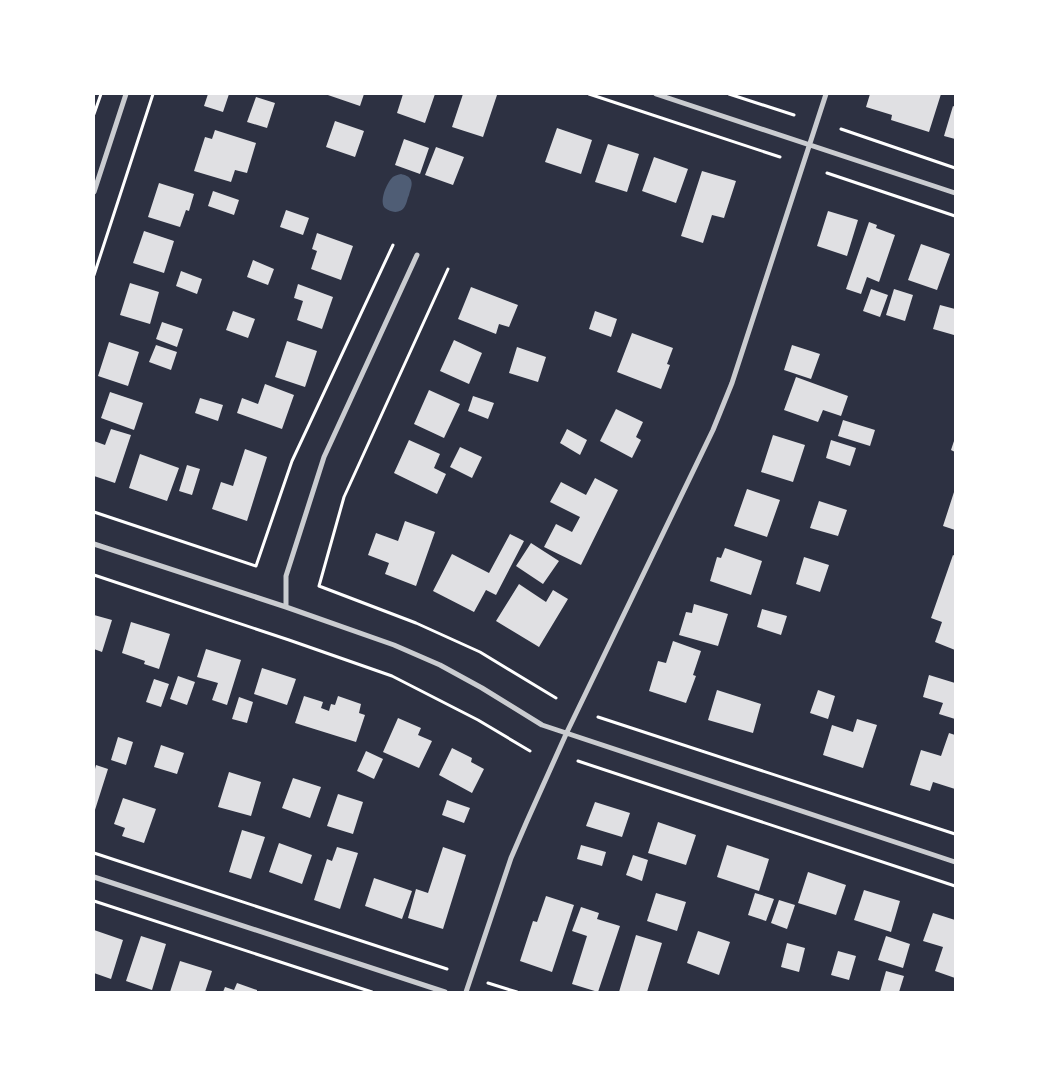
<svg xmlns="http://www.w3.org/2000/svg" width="1049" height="1086" font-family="Barlow,sans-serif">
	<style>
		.water { fill: #4f5d75 }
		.building { fill: #e0e0e3 }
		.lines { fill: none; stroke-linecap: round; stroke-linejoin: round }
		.path { stroke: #fff; stroke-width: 3 }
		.minor { stroke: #caccd0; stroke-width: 5 }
	</style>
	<rect width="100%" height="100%" fill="#2d3142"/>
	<path class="water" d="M401,174c4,1 8,2 10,6 2,5 -1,10 -2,15 -2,4 -2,8 -4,11 -4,8 -14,7 -20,2 -6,-6 1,-23 6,-29 2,-3 6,-4 10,-5z"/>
	<path class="building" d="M208,94h21l-6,18 -19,-6z
		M325,94h39l-4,12z
		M403,94h32l-10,29 -28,-10z
		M463,94l34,1 -14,42 -31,-10z
		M870,94h71l-12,38 -38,-12 1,-5 -26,-8z
		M256,97l19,6 -8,25 -20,-6z
		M953,106l2,1v32l-11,-3z
		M335,121l29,10 -9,26 -29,-10z
		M557,128l35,12 -11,34 -36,-12z
		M215,130l41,13 -9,30 -12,-3 -4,12 -37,-11 11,-34 7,2z
		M404,139l25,9 -9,26 -25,-9z
		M608,144l31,10 -12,38 -32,-10z
		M436,147l28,10 -11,28 -28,-10z
		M654,157l34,12 -12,34 -34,-12z
		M702,171l34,10 -12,37 -12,-3 -9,28 -22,-7z
		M159,183l35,11 -5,17 -3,-1 -6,17 -32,-10z
		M213,191l26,9 -5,15 -26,-9z
		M286,210l23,8 -6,17 -23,-8z
		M828,211l30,9 -11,36 -30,-10z
		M869,222l8,3 -1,3 19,7 -16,47 -12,-5 -6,17 -15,-5z
		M144,231l30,10 -10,32 -31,-10z
		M317,233l36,13 -12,34 -30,-11 6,-18 -5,-2z
		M921,244l29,10 -13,36 -29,-10z
		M253,260l21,9 -6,16 -21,-8z
		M181,271l21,8 -5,15 -21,-8z
		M130,283l29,9 -9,32 -30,-9z
		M298,284l35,13 -11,32 -25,-9 6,-19 -9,-3z
		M471,287l47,18 -9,22 -10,-3 -3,10 -38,-15z
		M871,289l17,6 -8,22 -17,-6z
		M894,289l19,6 -8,26 -19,-6z
		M940,305l15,4v21l-1,5 -21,-6z
		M233,311l22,8 -7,19 -22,-8z
		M595,311l22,8 -6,18 -22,-8z
		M162,322l21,7 -6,18 -21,-8z
		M632,333l41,15 -6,16 3,1 -9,24 -44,-17z
		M454,340l28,13 -13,31 -29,-13z
		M287,341l30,10 -12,36 -30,-10z
		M109,342l30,10 -11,34 -30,-10z
		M156,345l21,7 -6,18 -22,-8z
		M792,345l28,9 -9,25 -27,-9z
		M517,347l29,10 -8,25 -29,-9z
		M796,377l52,19 -7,20 -18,-6 -5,12 -34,-12z
		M265,384l29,11 -12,34 -45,-16 5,-15 16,6z
		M429,390l31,14 -16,34 -30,-14z
		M110,392l33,11 -9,27 -33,-12z
		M473,396l21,7 -6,16 -20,-8z
		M200,398l23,7 -5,16 -23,-8z
		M616,409l27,13 -7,15 5,3 -9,18 -32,-17z
		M843,420l32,10 -5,16 -32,-10z
		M111,429l20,6 -16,48 -21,-7 1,-9h-1v-26l11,4z
		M567,429l20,11 -7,15 -20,-12z
		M773,435l32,10 -12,37 -32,-10z
		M955,438v14l-4,-2z
		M409,440l31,14 -6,14 12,6 -9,20 -43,-21z
		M831,440l25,8 -6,18 -24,-8z
		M460,447l22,10 -10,21 -22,-11z
		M245,449l22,8 -20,64 -35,-12 9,-27 12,4z
		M140,454l39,14 -12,33 -38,-13z
		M187,465l13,4 -8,26 -13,-4z
		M595,478l23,12 -37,75 -37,-18 12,-23 16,8 8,-15 -30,-15 11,-20 25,13z
		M747,489l33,11 -13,37 -33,-11z
		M955,489v41l-12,-4z
		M819,501l28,9 -9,26 -28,-8z
		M405,521l30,11 -19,54 -31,-12 4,-11 -21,-8 8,-22 22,8z
		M510,534l14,7 -28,54 -10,-5 -12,22 -41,-21 19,-37 37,19z
		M531,543l28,18 -16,23 -27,-18z
		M725,548l37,13 -11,34 -41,-14 7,-24 4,1z
		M953,555l2,1v94l-20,-8 7,-20 -11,-4z
		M804,557l25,8 -9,27 -24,-8z
		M519,584l27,18 7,-12 15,9 -29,48 -43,-26z
		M694,604l34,10 -10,32 -39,-11 7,-23 6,1z
		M762,609l25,7 -6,19 -24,-8z
		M94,615l18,5 -10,32 -8,-3z
		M131,622l39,12 -11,35 -15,-5 1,-3 -23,-8z
		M673,641l28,10 -8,24 3,1 -10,27 -37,-12 9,-30 8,2z
		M206,649l35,11 -14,45 -15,-5 6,-17 -21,-6z
		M262,668l34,11 -9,26 -33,-11z
		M929,675l26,8v36l-16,-5 4,-11 -20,-6z
		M178,676l17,6 -8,23 -17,-6z
		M154,679l15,5 -8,23 -15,-5z
		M717,690l44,14 -8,29 -45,-13z
		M818,690l17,6 -7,23 -18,-6z
		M304,696l19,6 -2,6 8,3 2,-7 4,1 3,-9 23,8 -2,9 6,2 -9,27 -61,-19z
		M239,697l14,5 -6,21 -15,-4z
		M398,718l23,10 -3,7 14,6 -13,27 -36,-16z
		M857,719l20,6 -14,43 -40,-13 9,-30 21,7z
		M949,733l6,2v54l-22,-7 -3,9 -20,-6 11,-35 20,6z
		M118,737l15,5 -7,23 -15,-5z
		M161,745l23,8 -7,21 -23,-7z
		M452,748l20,10 -1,4 13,7 -12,24 -33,-18z
		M366,751l17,8 -9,20 -17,-8z
		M96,765l12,4 -14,44v-40z
		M229,772l32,10 -10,34 -33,-9z
		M293,778l28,9 -11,31 -28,-10z
		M338,794l25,8 -10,32 -26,-8z
		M123,798l33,11 -12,34 -22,-7 3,-8 -11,-4z
		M447,800l23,8 -6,15 -22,-8z
		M595,802l35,11 -8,24 -36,-11z
		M658,822l38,13 -10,30 -38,-12z
		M242,830l23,7 -14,42 -22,-7z
		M279,843l33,12 -10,29 -33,-12z
		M581,845l25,7 -4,14 -25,-7z
		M727,845l42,14 -10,32 -42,-14z
		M337,847l21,6 -18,56 -26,-9 13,-41 5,2z
		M443,847l23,8 -23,74 -35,-11 8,-29 12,4z
		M633,855l15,5 -6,21 -16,-6z
		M808,872l38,13 -10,30 -38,-12z
		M374,878l38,13 -10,28 -37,-13z
		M864,890l36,11 -9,31 -37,-12z
		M656,893l30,9 -9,29 -30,-10z
		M755,893l19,6 -8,22 -18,-6z
		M546,896l28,9 -22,67 -32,-11 13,-40 4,1z
		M779,900l16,5 -8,24 -16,-6z
		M581,907l18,6 -2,6 23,7 -22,66 -26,-8 15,-48 -15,-5z
		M933,913l22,7v58l-20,-7 8,-24 -20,-6z
		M94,930l29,10 -12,39 -17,-6z
		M698,931l32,11 -11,33 -32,-12z
		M636,935l26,8 -15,49h-28z
		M141,936l25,8 -14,46 -26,-9z
		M886,936l24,8 -7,24 -25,-8z
		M787,943l18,5 -6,24 -18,-5z
		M838,951l18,5 -7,24 -18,-5z
		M180,961l32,10 -7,21h-35z
		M886,971l18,5 -5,16h-19z
		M237,983l20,7v2h-34l2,-5 9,3z"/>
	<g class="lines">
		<path class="path" d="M589,94l191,63
			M729,94l65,21
			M94,114l7,-20
			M841,129l114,39
			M827,173l128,43
			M448,269l-104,228 -25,89 97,37 64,29 76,46
			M94,275l59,-181
			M94,512l162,54 36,-105 101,-216
			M94,575l195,65 103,36 86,44 52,31
			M598,717l357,117
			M578,761l377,125
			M94,853l353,116
			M94,901l278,91
			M488,983l29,9"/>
		<path class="minor" d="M656,94l299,99
			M94,192l32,-98
			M94,544l192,63 108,38 46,20 42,23 60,37 413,137
			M286,607v-31l38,-119 93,-202
			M94,877l351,115
			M466,992l45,-134 16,-37 40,-89 146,-302 19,-47 94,-289"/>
	</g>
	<rect width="1049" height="1086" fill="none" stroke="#ffffff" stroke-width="190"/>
</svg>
